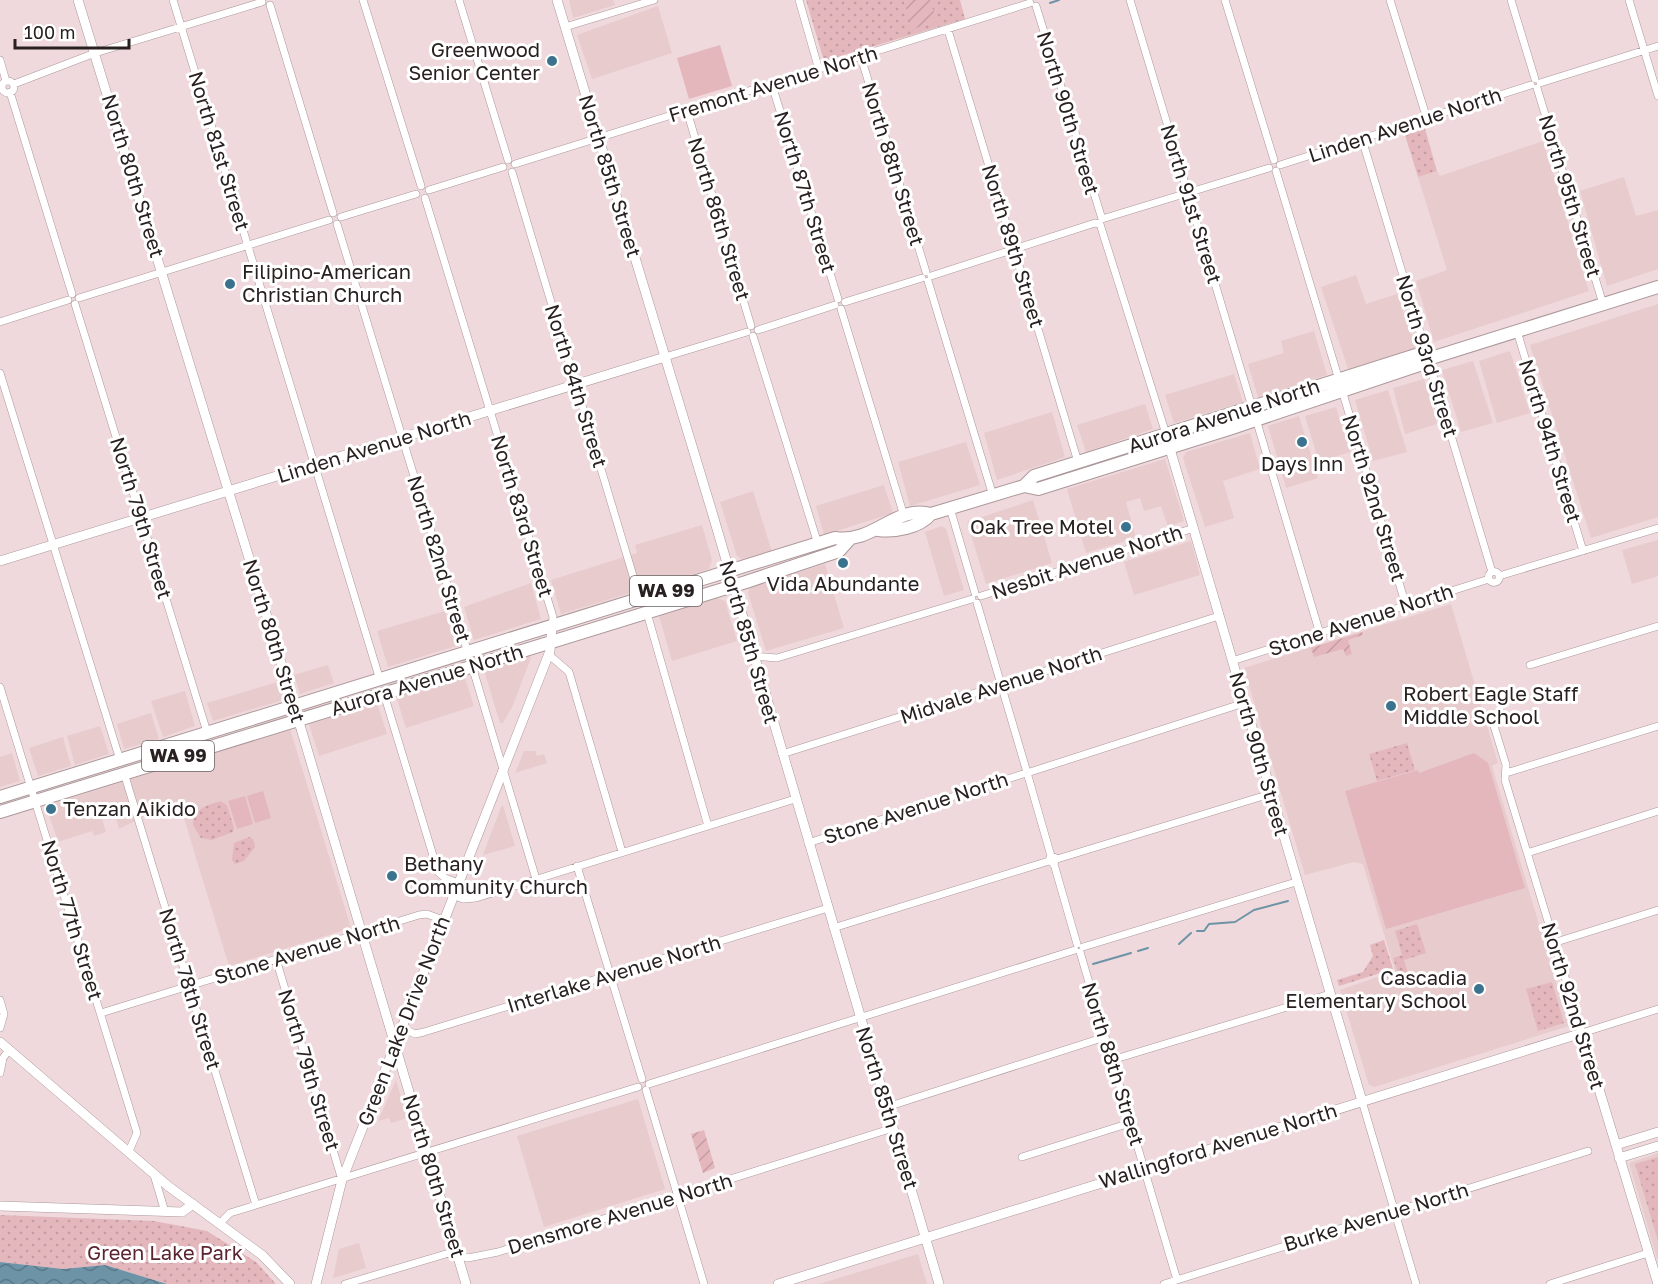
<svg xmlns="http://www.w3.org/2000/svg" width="1658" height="1284" font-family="'Golos Text',sans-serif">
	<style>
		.built { fill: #e8cbcd }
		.grass { fill: url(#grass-dots) }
		.garden { fill: url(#garden-furrows) }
		.pitch { fill: #e4b7bd }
		.water { fill: url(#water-waves) }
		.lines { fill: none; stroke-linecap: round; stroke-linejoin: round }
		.stream { stroke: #6d93a7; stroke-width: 2 }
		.street-casing { stroke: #ac989a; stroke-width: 8 }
		.secondary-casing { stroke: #ac989a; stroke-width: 10 }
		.highway-casing { stroke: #ac989a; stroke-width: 14 }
		.street { stroke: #fff; stroke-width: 7 }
		.secondary { stroke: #fff; stroke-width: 9 }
		.highway { stroke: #fff; stroke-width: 12 }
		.poi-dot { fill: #3b738e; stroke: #fff; stroke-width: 2 }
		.labels { text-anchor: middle; stroke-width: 6; stroke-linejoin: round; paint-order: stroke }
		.shield { fill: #fff; stroke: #686364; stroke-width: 1.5 }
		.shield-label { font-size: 18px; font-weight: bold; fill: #282021 }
		.poi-label { font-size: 20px; fill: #282021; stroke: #fff; text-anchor: start }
		.street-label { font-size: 20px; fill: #282021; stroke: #fff }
		.park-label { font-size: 20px; fill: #5b242f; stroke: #fff }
	</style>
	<defs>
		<pattern id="grass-dots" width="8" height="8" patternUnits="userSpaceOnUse" patternTransform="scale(1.5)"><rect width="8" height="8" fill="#e4b7bd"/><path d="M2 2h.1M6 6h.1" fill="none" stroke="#c49da2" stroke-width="1.8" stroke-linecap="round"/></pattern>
		<pattern id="garden-furrows" width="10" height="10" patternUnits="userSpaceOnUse" patternTransform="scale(1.5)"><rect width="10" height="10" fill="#e4b7bd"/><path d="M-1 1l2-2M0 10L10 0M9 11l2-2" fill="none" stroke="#c49da2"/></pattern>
		<pattern id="water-waves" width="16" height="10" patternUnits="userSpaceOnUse" patternTransform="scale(1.5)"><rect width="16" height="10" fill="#6d93a7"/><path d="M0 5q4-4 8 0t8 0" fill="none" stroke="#5a7888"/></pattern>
	</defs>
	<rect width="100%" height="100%" fill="#efd9dc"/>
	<path class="built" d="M569,0h44l2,5 -42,13z
		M658,6l14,47 -80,26 -15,-44z
		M1543,141l46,150 -155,51 -18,-61 31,-11 -29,-93 19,-6 3,5z
		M1624,177l12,39 22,-6v59l-51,17 -27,-95z
		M1356,275l10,29 31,-10 19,54 -68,21 -27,-82z
		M1658,304v213l-67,21 -61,-193z
		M1314,331l13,44 -69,22 -10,-33 36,-11 -3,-12z
		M1510,351l20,62 -33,10 -18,-62z
		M1473,361l20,62 -32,9 -19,-62z
		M1234,374l9,28 -69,21 -9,-28z
		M1424,379l13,45 -32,10 -12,-46z
		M1388,390l19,62 -34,9 -18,-61z
		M1145,404l8,25 -67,23 -9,-27z
		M1336,407l14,45 -31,10 -14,-46z
		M1052,412l13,45 -68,23 -13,-47z
		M1299,416l19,62 -32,10 -18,-62z
		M1250,433l10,36 -37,12 11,37 -29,9 -22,-69 3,-6z
		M966,442l14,43 -70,21 -12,-44z
		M1165,459l19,62 -16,6 -7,-21 -17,5 -4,-13 -14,4 10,36 -50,15 -19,-64z
		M884,485l9,28 -69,22 -8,-29z
		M753,491l19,61 -30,7 -5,-3 -17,-54z
		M1033,500l19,63 -66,21 -19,-62z
		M702,525l10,35 -3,9 -148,45 -10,-34 86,-27 -2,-8z
		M942,526l4,3 18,61 -20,6 -19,-64z
		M1658,540v36l-26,8 -10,-34z
		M1191,541l9,34 -66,20 -10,-33z
		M825,564l19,64 -78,23 -18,-58 2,-6z
		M531,583l10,36 -67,21 -10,-33z
		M717,598l8,3 12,40 -65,20 -13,-45z
		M1451,604l47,159 -6,3 77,260 -195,61 -5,-2 -29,-95 55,-19 -32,-107 -9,-2 -49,13 -61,-207z
		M445,611l11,35 -68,21 -11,-36z
		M530,655l1,3 -18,47 -10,18h-3l-16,-53z
		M328,665l6,18 -34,11 -6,-19z
		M464,675l10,31 -68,22 -10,-32z
		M278,682l5,18 -70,21 -6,-18z
		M185,691l10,35 -32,11 -12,-36z
		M377,703l10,31 -68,22 -10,-32z
		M151,713l8,26 -35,10 -7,-25z
		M100,726l9,28 -34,11 -8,-29z
		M290,729l61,199 -122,38 -49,-161 -33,10 -28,14 -4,-14 -13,4 4,13 -12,4 -2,-5 -34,11 -12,-36z
		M63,737l8,29 -33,10 -9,-28z
		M524,751h11l2,5 7,-2 3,9 -32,10z
		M12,753l8,28 -20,6v-30z
		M503,805l12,41 -32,9 18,-48z
		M396,1080l11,38 -16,5 -2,-5 -11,3z
		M638,1099l27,90 -121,38 -27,-91z
		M1658,1153v109l-29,-99z
		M359,1243l7,25 -33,10 6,-29z
		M918,1254l9,30h-108z"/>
	<path class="grass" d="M806,0h154l5,19 -141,42z
		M1425,129l12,42 -19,6 -13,-42z
		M1407,743l8,27 -38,11 -8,-27z
		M220,801l7,4 7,23 -1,4 -21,8 -11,-2 -8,-13c1,-17 13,-19 27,-24z
		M249,837l4,2 2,8 -11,14 -9,3 -3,-4 2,-17z
		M1417,924l9,29 -22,7 7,23 -9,3 -9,-28 9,-3 -7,-24z
		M1384,940l9,29 -54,17 -2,-6 26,-8 10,-16 -3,-11z
		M1552,982l12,41 -26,8 -12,-42z
		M1658,1157v84l-23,-77z
		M0,1215l154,6 53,10 49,31 20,22h-109l-62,-19 -42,4 -63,-7z"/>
	<path class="garden" d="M911,0h19l7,22 -25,7 -8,-27z
		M1362,632l1,3 -15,5 4,14 -6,2 -3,-7 -29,8 -3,-9z
		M704,1130l11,38 -12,5 -12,-39z"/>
	<path class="pitch" d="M720,45l12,41 -43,13 -12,-41z
		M1474,753l14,10 37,125 -139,41 -41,-138 73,-21 1,3z
		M263,791l8,27 -16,5 -8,-27z
		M245,796l8,28 -16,5 -9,-28z"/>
	<path class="water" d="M0,1262l63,7 42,-4 62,19h-167z"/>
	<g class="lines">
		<path class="stream" d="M1050,3l9,-3
			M1197,931h7l5,-7 26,-2 19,-12 34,-9
			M1179,944l12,-11
			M1138,951l10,-3
			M1093,964l38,-11"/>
		<defs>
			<path id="street" d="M173,0l207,680
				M363,0l58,186
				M459,0l49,160
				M799,0l20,70
				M1130,0l122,407
				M1225,0l49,160
				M1390,0l37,119
				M1511,0l24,79
				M1629,0l29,96
				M270,5l63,208
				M1036,6l66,213 167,-51
				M565,27l89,-27
				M948,30l130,432
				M861,57l65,215
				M0,60l6,21
				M2 87a6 6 0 1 1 12 0a6 6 0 1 1-12 0Z
				M1540,83l118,-37
				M14,84l81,-31 167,-51
				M772,85l66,214
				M1537,88l66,216
				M10,92l62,202
				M687,111l64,215
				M1362,139l130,433
				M515,164l515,-161
				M1280,165l251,-80
				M1276,171l63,209
				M512,172l128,427
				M429,190l74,-23
				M425,198l128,419 -1,10
				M341,217l75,-23
				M337,224l131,429
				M931,276l164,-53 5,1 66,210
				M928,281l65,215
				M79,298l250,-78
				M845,302l77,-24
				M75,304l132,428
				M841,309l63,207
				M0,322l68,-22
				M758,330l77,-25
				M1517,331l66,220
				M753,336l65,208
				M665,357l82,-25
				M0,373l120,387
				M1342,390l64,216
				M1256,419l64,215
				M950,508l25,85
				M1488.5 577a5.5 5.5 0 1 1 11 0a5.5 5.5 0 1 1-11 0Z
				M1499,576l159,-48
				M981,596l213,-68
				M977,603l49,166
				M647,613l61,213
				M548,654l21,18 53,180
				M753,656l24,2 195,-59
				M1232,661l257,-82
				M1530,665l128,-39
				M472,666l64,213
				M0,687l137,446 -8,18
				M384,694l54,178 7,6 13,5
				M1494,726l12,39 -1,15 77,253 76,-24
				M782,754l437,-138
				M1030,772l214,-69
				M124,773l132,432
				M1506,773l152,-47
				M1028,776l23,80
				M808,843l215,-69
				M1527,853l131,-42
				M1057,859l213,-65
				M1054,864l2,-6 -5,-2 -2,4 5,4 23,80
				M577,866l65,213
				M453,895l10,4 13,-1 319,-99
				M833,928l216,-67
				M1553,943l105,-33
				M1083,947l213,-65
				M1080,952l97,328
				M276,959l66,221
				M0,1000l4,14 -4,14
				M101,1013l318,-98 8,-1 16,6
				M400,1027l15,7 9,-2 404,-124
				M1112,1060l218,-66
				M0,1073l3,-15 6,-8
				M649,1084l426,-134
				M646,1090l58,194
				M1362,1101l54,183
				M887,1107l218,-70
				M1022,1157l108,-34
				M154,1175l11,37
				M220,1223l10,-10 26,-8 382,-118
				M345,1284l104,-31 19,5 30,-6 395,-124
				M1164,1284l424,-133
				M1550,1284l98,-31"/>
			<path id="secondary" d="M78,0l216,705 172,579
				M557,0l155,512 227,772
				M1168,442l194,659
				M0,561l665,-204
				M0,1042l168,144 94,69 28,29
				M1616,1145l42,-13
				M1619,1158l39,-12
				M0,1206l182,6 11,-8
				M316,1284l26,-104 197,-501 11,-28 2,-24
				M778,1284l804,-251 76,251"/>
			<path id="highway" d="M1024,486l14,3 194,-61 187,-63 9,-6 230,-72
				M878,530c17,2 41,-2 53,-16l93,-28 10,-10 382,-121 12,4
				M0,797l835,-259c39,6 61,-34 96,-24
				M0,812l746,-230 93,-31 10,-11"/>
		</defs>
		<use href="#street" class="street-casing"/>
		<use href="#secondary" class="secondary-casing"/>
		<use href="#highway" class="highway-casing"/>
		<use href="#street" class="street"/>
		<use href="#secondary" class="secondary"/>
		<use href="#highway" class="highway"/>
	</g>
	<g class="poi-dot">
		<circle cx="552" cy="61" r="6"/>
		<circle cx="230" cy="284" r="6"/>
		<circle cx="1302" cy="442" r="6"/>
		<circle cx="1126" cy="527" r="6"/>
		<circle cx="843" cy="563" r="6"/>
		<circle cx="1391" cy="706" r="6"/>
		<circle cx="51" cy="809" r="6"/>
		<circle cx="392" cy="876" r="6"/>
		<circle cx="1479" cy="989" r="6"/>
	</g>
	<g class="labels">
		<g class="shield">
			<rect x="630" y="576" width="72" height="30" rx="4.5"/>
			<rect x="142" y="741" width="72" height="30" rx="4.5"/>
		</g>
		<g class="shield-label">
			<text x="666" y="597">WA 99</text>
			<text x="178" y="762">WA 99</text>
		</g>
		<g class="poi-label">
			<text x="540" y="57" text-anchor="end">Greenwood<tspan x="540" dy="23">Senior Center</tspan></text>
			<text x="242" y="279">Filipino-American<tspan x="242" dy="23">Christian Church</tspan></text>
			<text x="1302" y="471" text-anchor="middle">Days Inn</text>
			<text x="1114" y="534" text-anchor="end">Oak Tree Motel</text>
			<text x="843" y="591" text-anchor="middle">Vida Abundante</text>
			<text x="1403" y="701">Robert Eagle Staff<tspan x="1403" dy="23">Middle School</tspan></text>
			<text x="63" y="816">Tenzan Aikido</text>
			<text x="404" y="871">Bethany<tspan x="404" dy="23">Community Church</tspan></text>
			<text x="1467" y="985" text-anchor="end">Cascadia<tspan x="1467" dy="23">Elementary School</tspan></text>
		</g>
		<g class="street-label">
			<text transform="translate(773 84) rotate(-17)" y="7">Fremont Avenue North</text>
			<text transform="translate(1068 113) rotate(73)" y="7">North 90th Street</text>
			<text transform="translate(1405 125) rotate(-18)" y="7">Linden Avenue North</text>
			<text transform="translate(219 151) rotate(73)" y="7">North 81st Street</text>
			<text transform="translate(893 164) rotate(73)" y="7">North 88th Street</text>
			<text transform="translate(133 176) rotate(73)" y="7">North 80th Street</text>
			<text transform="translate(610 176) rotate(73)" y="7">North 85th Street</text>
			<text transform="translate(805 192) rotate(73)" y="7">North 87th Street</text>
			<text transform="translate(1570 196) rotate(73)" y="7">North 95th Street</text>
			<text transform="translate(1191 204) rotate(73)" y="7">North 91st Street</text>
			<text transform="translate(719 219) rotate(73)" y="7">North 86th Street</text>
			<text transform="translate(1013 246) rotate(73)" y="7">North 89th Street</text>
			<text transform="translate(1427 356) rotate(73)" y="7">North 93rd Street</text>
			<text transform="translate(576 386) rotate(73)" y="7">North 84th Street</text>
			<text transform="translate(1224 416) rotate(-18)" y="7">Aurora Avenue North</text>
			<text transform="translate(1550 441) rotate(73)" y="7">North 94th Street</text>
			<text transform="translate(374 447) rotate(-17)" y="7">Linden Avenue North</text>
			<text transform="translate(1374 498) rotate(73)" y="7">North 92nd Street</text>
			<text transform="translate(522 516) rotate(73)" y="7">North 83rd Street</text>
			<text transform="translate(141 518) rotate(73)" y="7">North 79th Street</text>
			<text transform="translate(439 559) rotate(73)" y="7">North 82nd Street</text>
			<text transform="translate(1087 562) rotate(-18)" y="7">Nesbit Avenue North</text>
			<text transform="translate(1361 620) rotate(-18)" y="7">Stone Avenue North</text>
			<text transform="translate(274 641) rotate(73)" y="7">North 80th Street</text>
			<text transform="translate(749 642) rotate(74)" y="7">North 85th Street</text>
			<text transform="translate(427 680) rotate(-17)" y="7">Aurora Avenue North</text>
			<text transform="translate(1001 685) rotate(-18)" y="7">Midvale Avenue North</text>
			<text transform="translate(1259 754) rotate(74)" y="7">North 90th Street</text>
			<text transform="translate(916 808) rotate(-18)" y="7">Stone Avenue North</text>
			<text transform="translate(72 920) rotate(73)" y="7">North 77th Street</text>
			<text transform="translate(307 950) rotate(-17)" y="7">Stone Avenue North</text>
			<text transform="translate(614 974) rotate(-17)" y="7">Interlake Avenue North</text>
			<text transform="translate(190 989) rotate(73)" y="7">North 78th Street</text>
			<text transform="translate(1573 1006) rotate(73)" y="7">North 92nd Street</text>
			<text transform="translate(404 1021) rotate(-69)" y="7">Green Lake Drive North</text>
			<text transform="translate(1113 1064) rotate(73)" y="7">North 88th Street</text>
			<text transform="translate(309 1070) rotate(73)" y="7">North 79th Street</text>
			<text transform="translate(887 1108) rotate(73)" y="7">North 85th Street</text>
			<text transform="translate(1218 1146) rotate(-17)" y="7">Wallingford Avenue North</text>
			<text transform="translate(434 1176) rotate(73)" y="7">North 80th Street</text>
			<text transform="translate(620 1214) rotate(-17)" y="7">Densmore Avenue North</text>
			<text transform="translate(1376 1217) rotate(-17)" y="7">Burke Avenue North</text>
		</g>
		<g class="park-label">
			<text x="165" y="1260">Green Lake Park</text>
		</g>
	</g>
	<path d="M15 39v9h114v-9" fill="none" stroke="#282021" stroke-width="3"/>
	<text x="24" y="39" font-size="18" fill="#282021" stroke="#ffffff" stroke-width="4.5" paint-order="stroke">100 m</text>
</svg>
